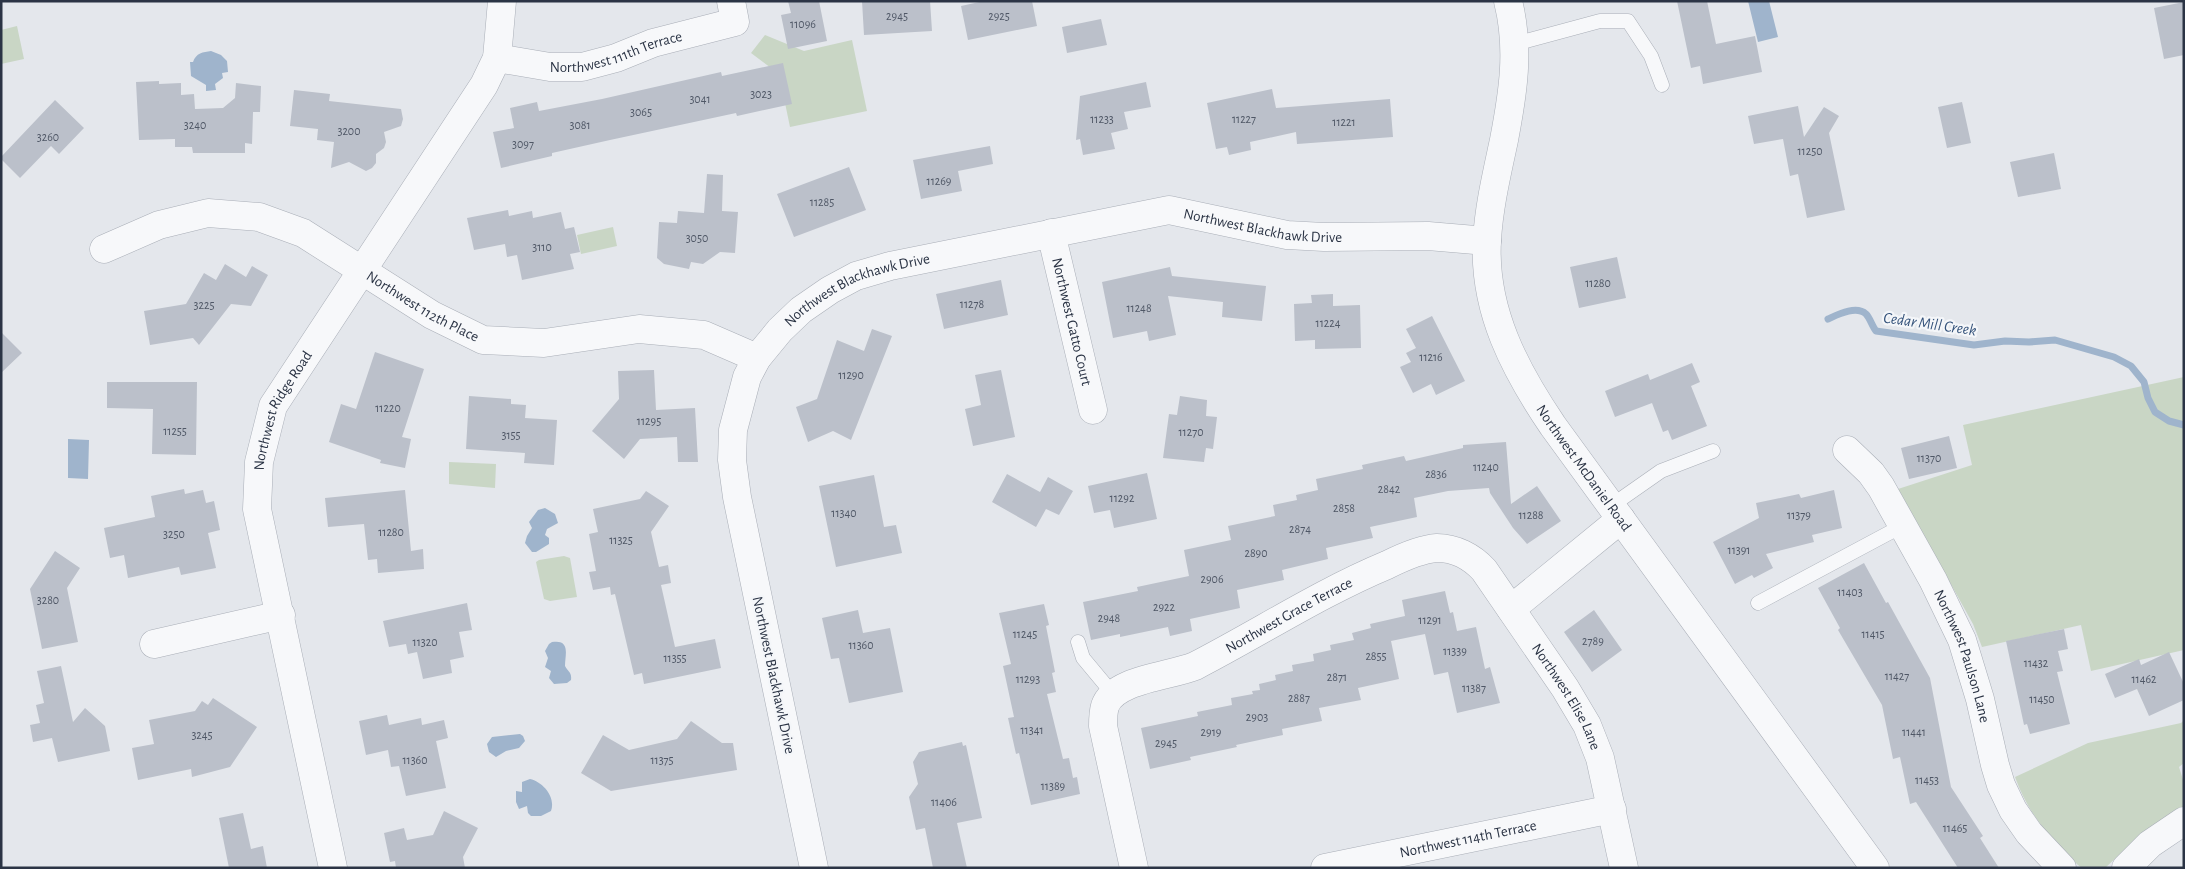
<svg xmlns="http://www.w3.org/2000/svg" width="2185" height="869" font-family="'Alegreya Sans',sans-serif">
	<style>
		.green { fill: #c9d6c5 }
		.water { fill: #9fb4cc }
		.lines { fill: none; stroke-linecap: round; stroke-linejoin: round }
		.stream { stroke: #9fb4cc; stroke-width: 7 }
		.building { fill: #bbc0ca }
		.service-casing { stroke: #a9aeb7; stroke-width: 15 }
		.minor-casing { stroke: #a9aeb7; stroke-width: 29 }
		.tertiary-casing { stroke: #a9aeb7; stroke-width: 29 }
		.service { stroke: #f7f8fa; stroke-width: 14 }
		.minor { stroke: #f7f8fa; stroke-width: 28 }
		.tertiary { stroke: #f7f8fa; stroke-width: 28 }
		.labels { text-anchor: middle; stroke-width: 4.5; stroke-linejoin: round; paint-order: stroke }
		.number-label { font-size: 12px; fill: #4f5766 }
		.street-label { font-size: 15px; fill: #2b3445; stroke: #f4f6f9 }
		.water-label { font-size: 16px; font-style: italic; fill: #34527a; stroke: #f4f6f9 }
	</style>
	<rect width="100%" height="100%" fill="#e4e7ec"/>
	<path class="green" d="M17,26l7,33 -23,5v-34z
		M765,35l39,16 48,-11 15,71 -77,16 -11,-53 -28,-21z
		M613,227l4,19 -36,8 -4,-19z
		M2184,377v273l-93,21 -10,-46 -99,22 -9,-23 -75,-135 74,-24 -9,-40z
		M449,462l47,2 -1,24 -46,-4z
		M564,556l6,2 7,39 -27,4 -6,-2 -8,-37 3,-2z
		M2184,720v43l-5,4 5,16v24l-37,22 -42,39h-23l-4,-3c-27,-26 -50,-51 -63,-88l73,-34 93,-20z"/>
	<path class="water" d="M1748,1h21l9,36 -20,5z
		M211,51l10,4 6,6 1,11 -6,1 1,5 -8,6 1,6 -10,1v-6l-15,-9 -1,-14h3c3,-9 10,-10 18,-11z
		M68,439l21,1 -1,39 -20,-1z
		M545,508l10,6 3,9 -11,6 -2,6 4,3v6l-13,8h-4l-7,-9 2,-7 5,-8 -3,-6 9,-12z
		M552,642c19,-3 13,13 13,24 3,6 7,6 6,14l-4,3 -13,1 -5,-6 2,-7 -6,-4 3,-9 -3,-7 4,-7z
		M520,734l3,2 2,5 -6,7 -13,3 -10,6 -7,-5 -2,-8 5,-7z
		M530,779c13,3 26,18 21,32l-10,5h-10l-3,-3 -1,-7 -8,3 -3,-7v-11l6,1v-10z"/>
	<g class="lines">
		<path class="stream" d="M1828,319c9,-4 28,-14 38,-5 4,4 6,12 10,17l98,14 31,-4 24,1 26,-2 59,17 17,9 13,16 4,16 7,14 14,9 15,4"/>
	</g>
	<path class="building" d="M788,1h31l8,40 -39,8 -7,-34 10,-2z
		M862,1h68l2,30 -68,4z
		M984,1h48l5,25 -69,14 -7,-34z
		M1677,1h30l9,43 39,-8 7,36 -59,12 -3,-18 -9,2z
		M2184,2v53l-20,4 -10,-51z
		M1101,19l6,26 -40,8 -5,-26z
		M783,63l9,41 -55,12 -1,-3 -126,27 -58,13v3l-51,12 -8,-36 21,-4 -4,-20 27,-6 2,9 63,-12 119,-27 1,4z
		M159,81v3l22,-1v12l13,-1 1,15 28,-1 12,-10 1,-15 25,3 -1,26h-7l-1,32 -7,-1v10h-52l-1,-6h-17v-8l-36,1 -3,-58z
		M1146,82l5,25 -27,5 4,17 -17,4 4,16 -32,6 -3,-16 -4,1 4,-44z
		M1272,89l4,19 114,-9 3,38 -96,7 -1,-12 -46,10 1,8 -22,5 -2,-8 -11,2 -9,-46z
		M294,90l36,4 -1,7 72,8 2,10 -2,7 -17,6 2,10 -2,6 -8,6v9l-4,5 -6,3 -17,-9 -18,6 3,-26 -17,-2 1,-11 -28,-3z
		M55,100l29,28 -25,26 -8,-8 -31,32 -19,-19v-2z
		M1962,102l9,41 -24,5 -9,-41z
		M1798,106l6,31 20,-30 15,9 -10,17 16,77 -38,8 -9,-44 -8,2 -7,-37 -29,5 -6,-28z
		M990,146l3,18 -35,7 4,20 -41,8 -8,-39z
		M2054,153l7,36 -43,8 -8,-35z
		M849,167l17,43 -72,27 -17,-43z
		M707,174l16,1 -1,36 16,1 -3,41 -15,-1 -17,12 -12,-2 -2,7 -25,-5 -7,-6 2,-36 18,1 1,-12 26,2z
		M508,210l1,6 23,-5 1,7 28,-6 4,17 9,-2 6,25 -10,2 4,15 -52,11 -5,-25 -10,2 -2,-13 -31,6 -7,-32z
		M1617,257l9,41 -47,10 -9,-41z
		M225,264l21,13 6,-11 16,9 -17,31 -20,-2 -32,41 -6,-7 -43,7 -6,-34 42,-7 18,-31 12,7z
		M1170,267l2,9 94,10 -4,35 -40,-4 1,-15 -55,-6 8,39 -27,6 -2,-10 -34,7 -11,-56z
		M1001,280l7,35 -64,14 -8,-35z
		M1333,294v12l27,-1 1,43 -46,1v-9l-20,1 -1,-37 18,-1 -1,-8z
		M1432,316l33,65 -29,14 -5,-11 -18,9 -13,-26 11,-5 -5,-9 10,-5 -10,-19z
		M872,329l20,7 -41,104 -18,-9 -25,11 -12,-35 21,-8 20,-59 27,11z
		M1,332l21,21 -21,20z
		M375,352l49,17 -22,68 9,2 -6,29 -25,-5 1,-3 -52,-18 12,-38 15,5z
		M1692,363l8,19 -9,4 16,40 -35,14 -4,-10 -5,2 -11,-29 -37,14 -10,-26 43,-17 2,6z
		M654,370l2,40 39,-2 3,54h-20l-1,-25 -37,2 -16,20 -32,-28 27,-32 -1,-28z
		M1001,370l14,67 -42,9 -8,-37 16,-4 -6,-30z
		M107,382h90l-1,73 -44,-1 1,-45 -46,-1z
		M469,396l42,3v5l15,1 -1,13 32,2 -3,45 -30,-2 1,-10 -59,-4z
		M1180,396l27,4 -1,16 11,1 -4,32 -7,-1 -2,14 -41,-4 6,-44 8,1z
		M1949,436l8,32 -48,11 -8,-31z
		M1506,442l5,62 26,-18 24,35 -34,23 -14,-16 -23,-35 -1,-5 -41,3 -34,7 3,19 -47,10 3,11 -47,10 2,11 -46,11 2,10 -47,10 3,18 -50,11 2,12 -22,5 -2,-9 -48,10v-3l-29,6 -8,-38 55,-11 -1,-4 52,-11 -5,-26 47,-10 -3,-14 47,-10 -2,-11 24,-5 -1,-5 22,-5 -2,-11 47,-10 -1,-4 42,-9 2,5 57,-13v-3z
		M1147,473l10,46 -43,9 -4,-18 -16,3 -6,-27z
		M1007,474l33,18 8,-15 25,14 -14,24 -13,-6 -10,18 -44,-25z
		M874,475l10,52 12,-2 6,28 -66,14 -17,-81z
		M184,489l1,5 18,-4 3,13 8,-2 6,29 -12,3 8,35 -35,7 -2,-8 -51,11 -4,-23 -14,3 -6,-30 51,-11 -4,-21z
		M405,490l6,61 12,-2 1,20 -46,4 -1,-14 -9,1 -4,-36 -36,3 -3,-29z
		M1834,490l8,38 -30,7 2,7 -48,12 7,14 -19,10 -2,-3 -17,9 -22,-42 46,-24 -3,-15 43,-9 2,4z
		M646,491l23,15 -18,26 8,35 9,-2 3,18 -10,2 14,62 40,-8 6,29 -77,16 -2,-11 -8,2 -19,-81 -4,1 -1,-8 -17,3 -4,-18 7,-1 -7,-37 9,-2 -5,-23 47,-10z
		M55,551l25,17 -13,20 11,54 -36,7 -12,-60z
		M1864,563l22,40 2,-1 42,76 21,109 32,49 -3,2 19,30h-41l-42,-66 -6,2 -10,-47 -7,2 -11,-54 -44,-75 2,-2 -22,-40z
		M1445,591l5,22 3,-1 4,19 19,-4 9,42 5,-2 10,36 -43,10 -9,-41 -14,3 -9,-41 -34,7 8,38 -41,9 3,12 -42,8 3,13 -40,8 1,6 -47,10 1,2 -47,10 1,3 -41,9 -9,-41 57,-12 -1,-4 35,-7 -1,-7 22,-4 -1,-3 8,-1 -1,-6 17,-4 -1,-5 18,-4 -1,-6 22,-4 -1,-7 18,-4 -1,-5 24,-5 -2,-7 19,-5 -1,-4 35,-8 -3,-16z
		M467,603l5,27 -13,2 5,25 -14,3 2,13 -29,6 -6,-27 -9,2 -2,-10 -17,3 -6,-26z
		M1044,604l5,21 -3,1 9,46 -3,1 4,19 -9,2 16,65 6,-1 4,20 4,-1 3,17 -49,11 -12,-52 -3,1 -8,-36 6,-1 -11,-51 8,-2 -12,-51z
		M858,610l5,23 27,-5 13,64 -54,11 -10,-45 -8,1 -9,-41z
		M1594,610l28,40 -30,22 -28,-40z
		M2064,629l4,20 -10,2 5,20 -6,1 13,52 -40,10 -3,-10 -3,1 -18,-84z
		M2169,652l15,32v16l-35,16 -12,-27 -22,9 -10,-24 34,-15 2,6z
		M61,666l12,56 12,-14 20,18 5,25 -52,11 -6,-24 -19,4 -3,-17 10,-2 -4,-18 8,-2 -7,-32z
		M213,698l44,29 -27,40 -38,10 -1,-8 -53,11 -6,-32 22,-4 -5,-24 46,-9 7,-10 6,4z
		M387,715l2,10 32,-7 1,7 22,-5 4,18 -12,3 10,47 -40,8 -7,-30 -8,1 -3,-17 -22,5 -7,-34z
		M691,721l31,22h11l4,27 -126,21 -30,-18 22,-38 26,15 48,-11z
		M962,742l1,4 3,-1 16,73 -25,5 10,45h-34l-8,-40 -9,2 -7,-33 9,-13 -5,-22 6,-10z
		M444,811l34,17 -15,29 2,11h-69l-1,-7 -5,1 -6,-29 20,-5 3,12 26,-5z
		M243,813l8,36 12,-3 4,22h-38l-10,-50z"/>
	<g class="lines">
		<defs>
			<path id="service" d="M1515,44l85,-23h28l23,35 11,29
				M1611,506l50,-35 52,-20
				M1758,603l144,-77
				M1078,642l5,16 30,36"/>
			<g id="minor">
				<path id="s1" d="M497,58l53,9h32l34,-9 37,-15 82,-21 -4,-21"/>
				<path id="s2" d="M1051,233l42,177"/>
				<path id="s3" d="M104,249l55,-24 49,-12 51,4 44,16 129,82 51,25 61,3 95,-14 65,6 53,23"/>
				<path id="s4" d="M1847,450l24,23 10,14 52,93 29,60 18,59 15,66 6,20 12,25 16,23 33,35"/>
				<path d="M1511,609l110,-90"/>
				<path d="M154,644l127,-29"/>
				<path id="s5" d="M333,868l-76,-359 2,-47 14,-56 211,-321 13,-27 5,-57"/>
				<path id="s6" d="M814,868l-77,-371 -5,-37 1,-30 14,-53 10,-19 23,-28 21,-20 29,-20 26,-14 34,-10 279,-56 118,25 37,2 104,-1 59,5"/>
				<path id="s7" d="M1134,868l-31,-142c0,-7 0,-13 2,-20 9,-27 66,-30 90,-40 64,-33 125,-73 192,-101 14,-7 34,-16 50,-17 18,0 35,9 47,22l81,118 22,37 13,33 24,110"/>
				<path id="s8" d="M1325,868l287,-59"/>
				<path d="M2126,868l24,-24 34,-23"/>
			</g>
			<g id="tertiary">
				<path id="s9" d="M1508,1c12,48 5,92 -4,139 -7,33 -15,66 -17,100 -4,70 28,130 66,186l322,442"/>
			</g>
		</defs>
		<use href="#service" class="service-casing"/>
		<use href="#minor" class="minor-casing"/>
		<use href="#tertiary" class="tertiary-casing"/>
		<use href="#service" class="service"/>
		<use href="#minor" class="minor"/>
		<use href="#tertiary" class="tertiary"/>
	</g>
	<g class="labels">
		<g class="number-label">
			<text x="897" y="20">2945</text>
			<text x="999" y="20">2925</text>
			<text x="803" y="28">11096</text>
			<text x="761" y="98">3023</text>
			<text x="700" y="103">3041</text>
			<text x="641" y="116">3065</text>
			<text x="1102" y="123">11233</text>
			<text x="1244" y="123">11227</text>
			<text x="1344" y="126">11221</text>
			<text x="195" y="129">3240</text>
			<text x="580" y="129">3081</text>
			<text x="349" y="135">3200</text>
			<text x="48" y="141">3260</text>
			<text x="523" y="148">3097</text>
			<text x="1810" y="155">11250</text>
			<text x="939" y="185">11269</text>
			<text x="822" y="206">11285</text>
			<text x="697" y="242">3050</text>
			<text x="542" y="251">3110</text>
			<text x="1598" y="287">11280</text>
			<text x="972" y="308">11278</text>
			<text x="204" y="309">3225</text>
			<text x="1139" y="312">11248</text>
			<text x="1328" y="327">11224</text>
			<text x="1431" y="361">11216</text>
			<text x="851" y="379">11290</text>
			<text x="388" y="412">11220</text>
			<text x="649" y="425">11295</text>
			<text x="175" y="435">11255</text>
			<text x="1191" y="436">11270</text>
			<text x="511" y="439">3155</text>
			<text x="1929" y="462">11370</text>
			<text x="1486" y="471">11240</text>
			<text x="1436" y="478">2836</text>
			<text x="1389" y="493">2842</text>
			<text x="1122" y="502">11292</text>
			<text x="1344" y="512">2858</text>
			<text x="844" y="517">11340</text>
			<text x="1531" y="519">11288</text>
			<text x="1799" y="519">11379</text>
			<text x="1300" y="533">2874</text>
			<text x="391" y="536">11280</text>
			<text x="174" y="538">3250</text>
			<text x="621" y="544">11325</text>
			<text x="1739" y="554">11391</text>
			<text x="1256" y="557">2890</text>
			<text x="1212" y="583">2906</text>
			<text x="1850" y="596">11403</text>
			<text x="48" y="604">3280</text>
			<text x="1164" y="611">2922</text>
			<text x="1109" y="622">2948</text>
			<text x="1430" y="624">11291</text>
			<text x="1025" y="638">11245</text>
			<text x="1873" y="638">11415</text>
			<text x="1593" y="645">2789</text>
			<text x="425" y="646">11320</text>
			<text x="861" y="649">11360</text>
			<text x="1455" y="655">11339</text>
			<text x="1376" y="660">2855</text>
			<text x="675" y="662">11355</text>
			<text x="2036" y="667">11432</text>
			<text x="1897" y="680">11427</text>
			<text x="1337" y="681">2871</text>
			<text x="1028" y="683">11293</text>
			<text x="2144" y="683">11462</text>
			<text x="1474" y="692">11387</text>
			<text x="1299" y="702">2887</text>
			<text x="2042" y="703">11450</text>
			<text x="1257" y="721">2903</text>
			<text x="1032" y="734">11341</text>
			<text x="1211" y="736">2919</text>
			<text x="1914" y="736">11441</text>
			<text x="202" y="739">3245</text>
			<text x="1166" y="747">2945</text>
			<text x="415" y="764">11360</text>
			<text x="662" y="764">11375</text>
			<text x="1927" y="784">11453</text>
			<text x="1053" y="790">11389</text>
			<text x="944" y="806">11406</text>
			<text x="1955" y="832">11465</text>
		</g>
		<g class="street-label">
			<text dy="5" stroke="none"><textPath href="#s1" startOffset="122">Northwest 111th Terrace</textPath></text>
			<text dy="5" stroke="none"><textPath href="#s6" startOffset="1068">Northwest Blackhawk Drive</textPath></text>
			<text dy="5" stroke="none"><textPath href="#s6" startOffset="648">Northwest Blackhawk Drive</textPath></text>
			<text dy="5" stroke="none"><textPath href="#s3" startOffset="349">Northwest 112th Place</textPath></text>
			<text dy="5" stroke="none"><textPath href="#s2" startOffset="91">Northwest Gatto Court</textPath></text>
			<text dy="5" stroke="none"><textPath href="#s5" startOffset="471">Northwest Ridge Road</textPath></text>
			<text dy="5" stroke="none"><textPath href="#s9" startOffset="495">Northwest McDaniel Road</textPath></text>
			<text dy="5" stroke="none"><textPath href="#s7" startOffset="374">Northwest Grace Terrace</textPath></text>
			<text dy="5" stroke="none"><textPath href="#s4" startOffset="239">Northwest Paulson Lane</textPath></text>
			<text transform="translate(774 675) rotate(78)" y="5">Northwest Blackhawk Drive</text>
			<text dy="5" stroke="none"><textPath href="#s7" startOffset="742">Northwest Elise Lane</textPath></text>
			<text dy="5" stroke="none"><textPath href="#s8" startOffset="146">Northwest 114th Terrace</textPath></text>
		</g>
		<g class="water-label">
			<text transform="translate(1930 323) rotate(8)" y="6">Cedar Mill Creek</text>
		</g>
	</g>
	<rect width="2185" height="869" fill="none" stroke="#2b3445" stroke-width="5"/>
</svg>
